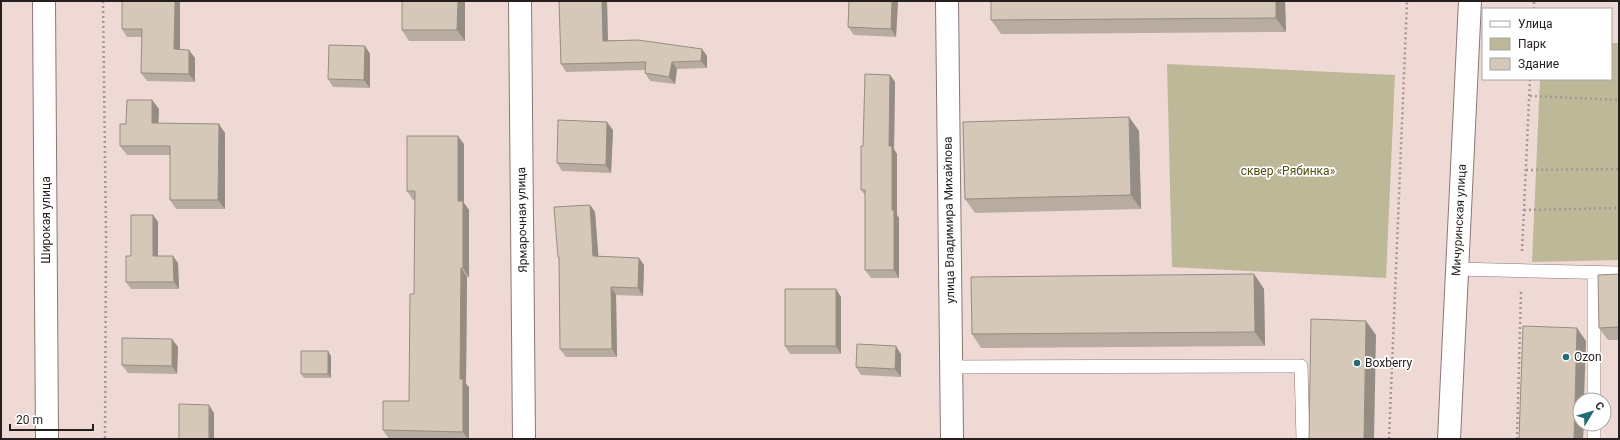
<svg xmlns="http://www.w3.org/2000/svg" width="1620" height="440" font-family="Roboto,sans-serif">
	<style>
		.green { fill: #bdb998 }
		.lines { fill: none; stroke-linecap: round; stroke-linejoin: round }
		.lane-casing { stroke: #8b7873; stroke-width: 14 }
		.street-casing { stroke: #8b7873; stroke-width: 24 }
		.primary-casing { stroke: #8b7873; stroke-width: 24 }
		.path { stroke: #a79692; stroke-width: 2.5; stroke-dasharray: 2 3; stroke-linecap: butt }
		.lane { stroke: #fff; stroke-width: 13 }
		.street { stroke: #fff; stroke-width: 22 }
		.primary { stroke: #fff; stroke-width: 22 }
		.wall { fill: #b7ac9f }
		.shaded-wall { fill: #958c82 }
		.building { fill: #d5c8b9; stroke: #958c82 }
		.poi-dot { fill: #226d73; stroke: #fff; stroke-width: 1.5 }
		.labels { text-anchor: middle; stroke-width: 3.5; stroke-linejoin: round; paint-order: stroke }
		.park-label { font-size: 12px; fill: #574f11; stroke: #fff }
		.street-label { font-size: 12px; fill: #261e1c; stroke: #fff }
		.poi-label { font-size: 12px; fill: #261e1c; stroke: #fff; text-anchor: start }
	</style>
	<rect width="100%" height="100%" fill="#efd9d4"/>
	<path class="green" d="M1611,43h8v217l-87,2 8,-183h71z
		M1167,64l228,11 -9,203 -214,-11z"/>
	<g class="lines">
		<defs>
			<path id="lane" d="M1457,269l162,4
				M950,367l351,-1 2,73
				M1594,400v-127
				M1594,439v-15"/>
			<path id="street" d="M44,1l3,438
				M520,1l4,438
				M947,1l5,438"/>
			<path id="primary" d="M1449,439l21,-438"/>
		</defs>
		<use href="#lane" class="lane-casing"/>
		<use href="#street" class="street-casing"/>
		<use href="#primary" class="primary-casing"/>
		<path class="path" d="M103,1l3,235 -1,203
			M1534,9v-8
			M1530,96l89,4
			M1526,170l93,-1
			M1524,210l95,-2
			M1522,251l8,-172
			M1389,439l18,-438
			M1517,439l4,-147"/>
		<use href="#lane" class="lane"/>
		<use href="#street" class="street"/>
		<use href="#primary" class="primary"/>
	</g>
	<path class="wall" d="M122,1l58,48 15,9v24l-48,-1 -6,-8 1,-36h-15l-5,-8z
		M402,1h63v40h-56l-7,-11z
		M559,1h48l1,39 94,9 5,7v12l-30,1 -2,15 -25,-3 -5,-8v-3l-79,2 -5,-8z
		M849,1h49l-2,36 -42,-2 -6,-8z
		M991,1h294l1,31 -285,2 -10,-14z
		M365,46l5,8v34l-37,-1 -5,-8z
		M890,75l5,7 -1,67 3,5v61l2,3v60h-28l-6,-8v-75l-4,-5 2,-44z
		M152,100l7,9 -1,14 67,10v76h-49l-6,-9v-45h-43l-7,-9 6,-22z
		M1129,117l10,14 2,78 -166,4 -10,-14z
		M613,130l-2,43 -49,-2 -5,-8z
		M464,144v59l5,7v67h-2l-1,107 3,3v52h-80l-6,-9 26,-29 5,-107 1,-94h-2l-6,-9z
		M590,205l5,7 3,44 41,2 5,7 -1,31 -27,-1 1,62h-51l-6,-8 -1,-90 -1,-2z
		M153,215l5,7v34l20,7 1,26h-48l-5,-7 5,-26z
		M1254,274l10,15 1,57 -284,2 -9,-14z
		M1619,274v66h-11l-9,-12z
		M841,297v57h-51l-5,-8z
		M172,339l6,8 -1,27 -49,-1 -6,-8z
		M901,354v23l-40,-2 -5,-8z
		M331,356v22h-27l-3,-4z"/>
	<path class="shaded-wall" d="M175,1h5v56l-6,-8z
		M458,1h7v40l-8,-11z
		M602,1h5l1,47 -5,-7z
		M892,1h6l-2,36 -5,-8z
		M1276,1h9l1,31 -10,-14z
		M365,46l5,8v34l-6,-8z
		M702,49l5,7v12l-6,-7z
		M189,50l6,8v24l-6,-8z
		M672,62l5,7 -2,15 -6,-7z
		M890,75l5,7 -1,67 3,5v61l2,3v60l-5,-8 -2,-60 -3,-64z
		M152,100l7,9 -1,23 -6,-9z
		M1129,117l10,14 2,78 -10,-14z
		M607,122l6,8 -2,43 -5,-8z
		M219,124l6,9v76l-7,-9z
		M458,136l6,8v59l5,7v67l-6,-9 -5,-67z
		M590,205l5,7 4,51 -6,-7z
		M153,215l5,7v41l-5,-7z
		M173,256l5,7 1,26 -5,-7z
		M639,258l5,7 -1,31 -5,-8z
		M461,268l6,9 -1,107 3,3v52h-1l-5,-7 -3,-53z
		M1254,274l10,15 1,57 -10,-14z
		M611,287l5,8 1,62 -5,-8z
		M836,289l5,8v57l-5,-8z
		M1366,321l10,14 -2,104h-10z
		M1577,328l9,13 -2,59h-4v24h4l-1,15h-9z
		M172,339l6,8 -1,27 -5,-8z
		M896,346l5,8v23l-6,-8z
		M328,351l3,5v22l-3,-4z
		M209,405l5,8v26h-5z"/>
	<path class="building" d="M122,1h53l-1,48 15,1v24l-48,-1 1,-44h-20z
		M402,1h56l-1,29h-55z
		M559,1h43l1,40 35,-1 64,9 -1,12 -29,1 -3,15 -24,-4 1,-11 -85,2z
		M849,1h43l-1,28 -43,-2z
		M991,1h285v17l-285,2z
		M329,45l36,1 -1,34 -36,-1z
		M865,74l25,1 -1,71h3v64h2v60h-29v-80h-4v-44h2z
		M127,100h25v23l67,1 -1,76h-48v-54h-50v-22h6z
		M1129,117l2,78 -166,4 -2,-77z
		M558,120l49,2 -1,43 -49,-2z
		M407,136h51v65h5v67h-2l-1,111h3v53l-80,-2v-29h26l1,-107h4l1,-103h-8z
		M590,205l3,51 46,2 -1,30 -27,-1 1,62h-52l-1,-92h-1l-4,-50z
		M131,215h22v41h20l1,26h-48v-26h5z
		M1254,274l1,58 -283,2 -1,-57z
		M1619,274v53l-20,1 -1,-53z
		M785,289h51v57h-51z
		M1311,319l55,2 -2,118h-55z
		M1523,326l54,2 -3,111h-55z
		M122,338l50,1v27l-50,-1z
		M857,344l39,2 -1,23 -39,-2z
		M301,351h27v23h-27z
		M179,404l30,1v34h-30z"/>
	<g class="poi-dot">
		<circle cx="1566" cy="357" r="4"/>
		<circle cx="1357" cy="363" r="4"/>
	</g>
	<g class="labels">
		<g class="park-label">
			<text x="1288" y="175">сквер «Рябинка»</text>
		</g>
		<g class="street-label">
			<text transform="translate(46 220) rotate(-90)" y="4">Широкая улица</text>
			<text transform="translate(522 220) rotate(-91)" y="4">Ярмарочная улица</text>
			<text transform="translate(949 220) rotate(-91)" y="4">улица Владимира Михайлова</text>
			<text transform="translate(1459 220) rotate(-87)" y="4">Мичуринская улица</text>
		</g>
		<g class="poi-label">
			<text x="1574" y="361">Ozon</text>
			<text x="1365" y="367">Boxberry</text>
		</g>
	</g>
	<rect width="1620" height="440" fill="none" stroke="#261e1c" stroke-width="4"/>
	<rect x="1482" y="8" width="130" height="72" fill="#ffffff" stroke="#a8a5a4"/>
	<rect x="1490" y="21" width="20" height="6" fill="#ffffff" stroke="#a8a5a4"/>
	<text x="1518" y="28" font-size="12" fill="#261e1c">Улица</text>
	<rect x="1490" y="38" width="20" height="12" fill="#bdb998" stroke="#a8a5a4"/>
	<text x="1518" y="48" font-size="12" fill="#261e1c">Парк</text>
	<rect x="1490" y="58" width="20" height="12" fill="#d5c8b9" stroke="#a8a5a4"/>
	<text x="1518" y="68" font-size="12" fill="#261e1c">Здание</text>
	<g transform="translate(1592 412) rotate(52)"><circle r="19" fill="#ffffff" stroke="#a8a5a4"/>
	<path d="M0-3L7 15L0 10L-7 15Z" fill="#226d73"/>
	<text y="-6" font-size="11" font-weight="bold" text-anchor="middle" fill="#261e1c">С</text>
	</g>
	<path d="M10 424v6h83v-6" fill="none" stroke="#261e1c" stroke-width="2"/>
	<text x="16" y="424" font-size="12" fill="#261e1c" stroke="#ffffff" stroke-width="3" paint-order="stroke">20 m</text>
</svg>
